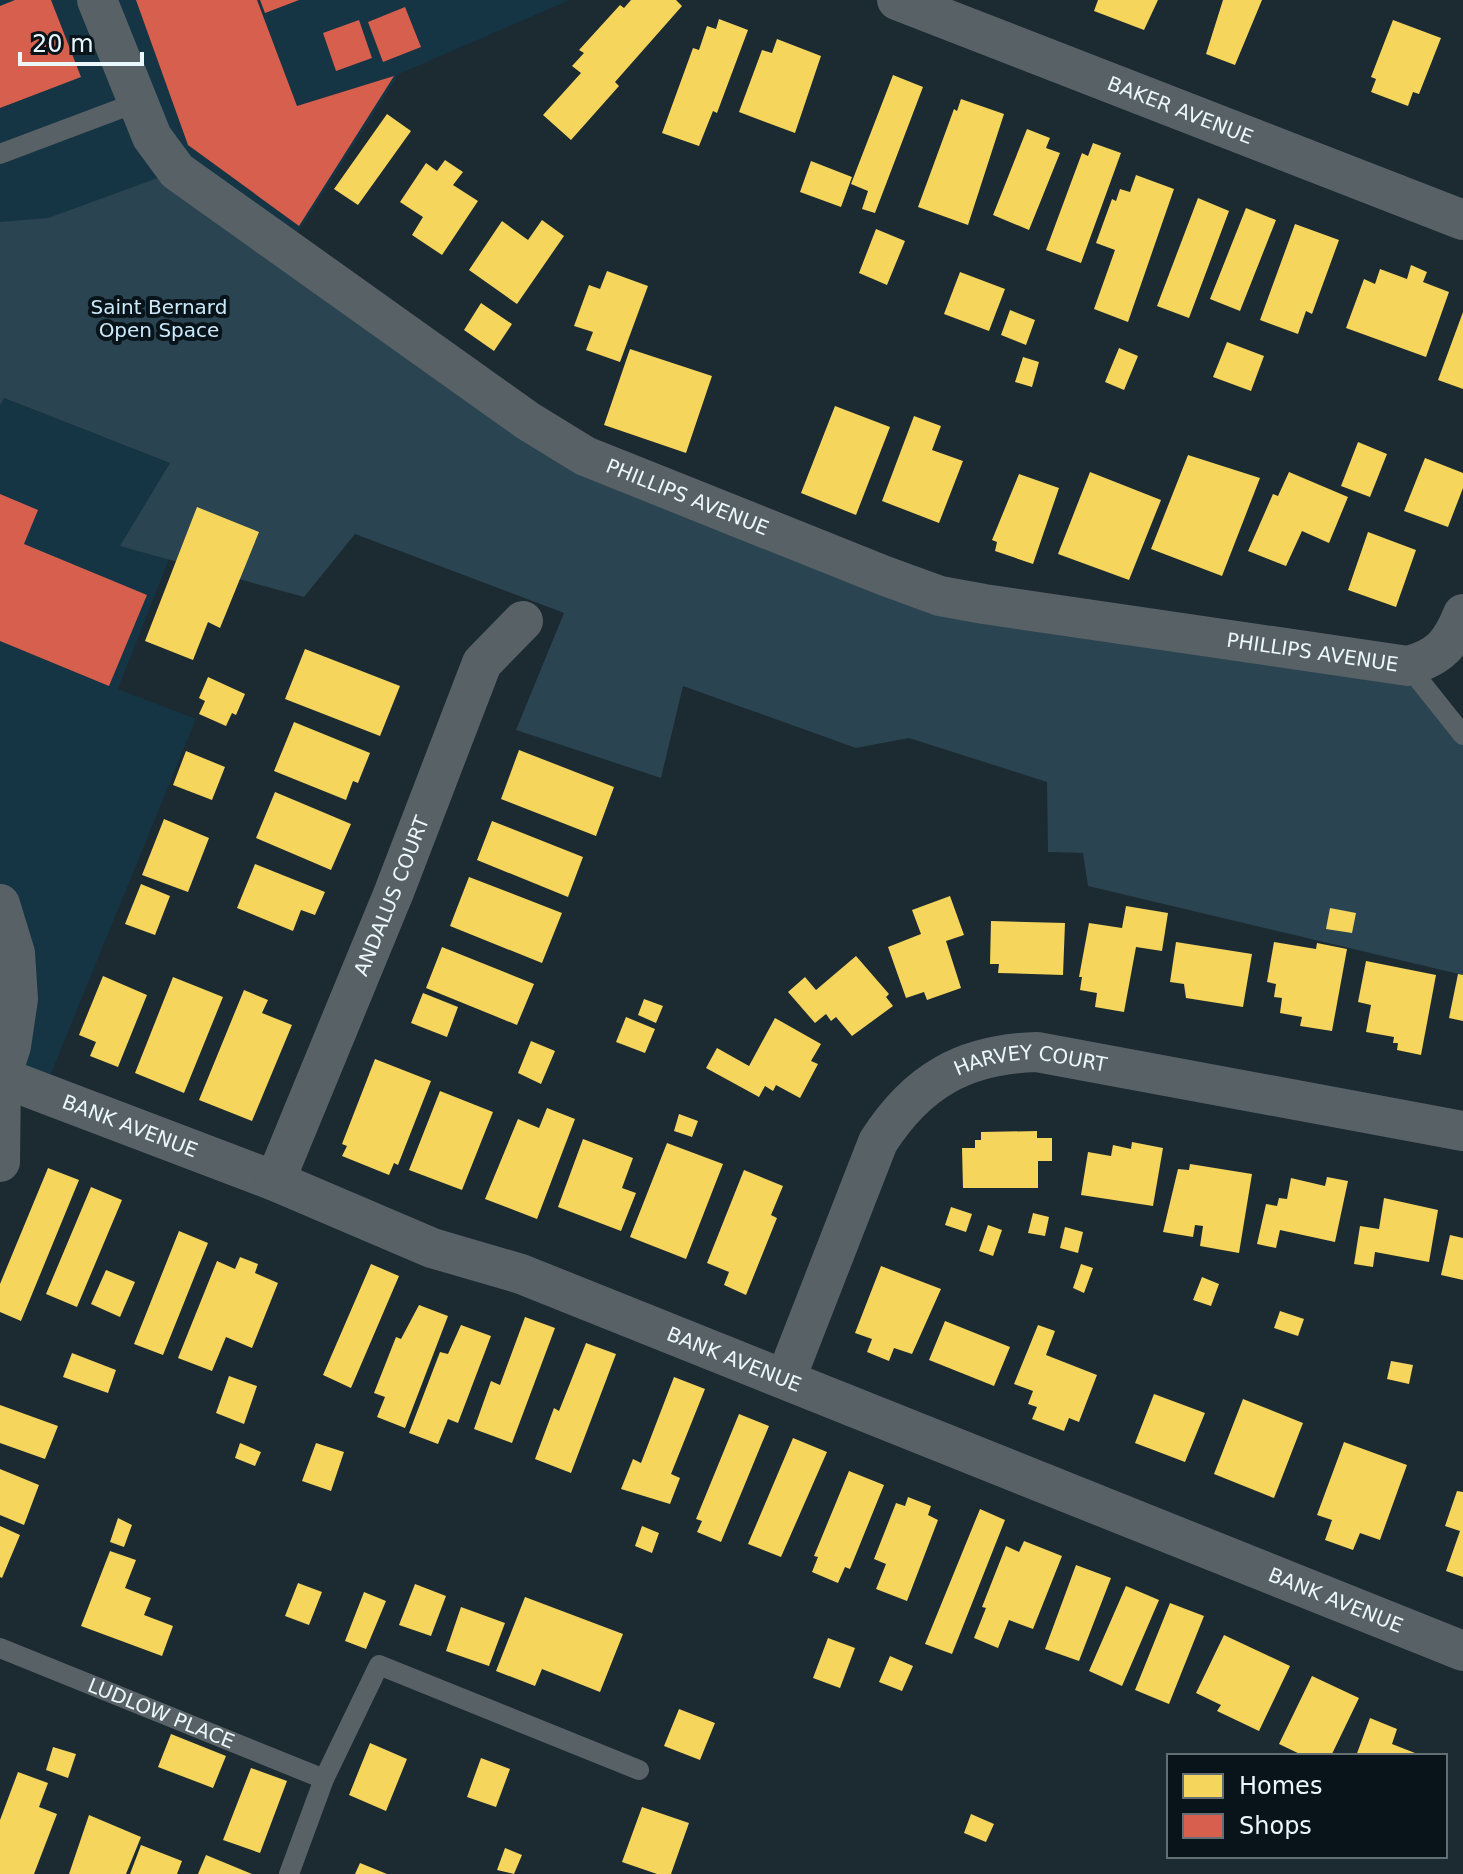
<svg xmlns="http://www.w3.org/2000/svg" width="1463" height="1874" font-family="'DejaVu Sans',sans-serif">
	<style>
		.built { fill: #153444 }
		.green { fill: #2a4451 }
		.homes { fill: #f6d55c }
		.shops { fill: #d6604d }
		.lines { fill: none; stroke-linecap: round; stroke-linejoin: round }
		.service { stroke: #586165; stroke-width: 20 }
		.minor { stroke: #586165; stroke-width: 40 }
		.labels { text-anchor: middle; stroke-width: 8; stroke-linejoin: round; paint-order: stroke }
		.street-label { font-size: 20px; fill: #eaf7fd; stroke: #09141a }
		.park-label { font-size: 20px; fill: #cce9fa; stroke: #09141a }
	</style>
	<rect width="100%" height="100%" fill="#1c2a32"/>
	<path class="built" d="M0,0h570l-171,74 -112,176 -287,-14z
		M3,398l199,77 -84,214 78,30 -153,374 -41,-16 -2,85v-757z"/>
	<path class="green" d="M177,171l351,250 357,155 523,90 55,69v240l-375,-89 -5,-33 -35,-1 -1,-70 -138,-44 -53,10 -173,-62 -22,92 -145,-48 48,-117 -209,-79 -51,63 -184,-51 50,-83 -166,-65 -4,7v-183l48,-4z"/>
	<path class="homes" d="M631,0h45l6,6 -67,76 4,4 -48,54 -28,-25 38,-42 -9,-7 12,-13 -5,-3 41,-45 4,3z
		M1098,0h60l-14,30 -50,-19z
		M1223,0h39l-27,65 -29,-11z
		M719,19l29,11 -31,83 -4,-2 -14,35 -37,-13 31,-85 6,2 8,-24 9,3z
		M1393,20l48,18 -22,56 -6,-2 -5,14 -37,-14 5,-13 -5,-2z
		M777,39l44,17 -26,77 -56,-21 23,-62 10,3z
		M893,75l30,12 -48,126 -13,-4 6,-18 -17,-7z
		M961,99l43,15 -36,111 -50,-18 36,-98 3,2z
		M387,114l24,17 -53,74 -24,-16z
		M1027,129l23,9 -4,10 14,5 -31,77 -36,-15z
		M1093,143l28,10 -40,110 -35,-13 36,-97 6,3z
		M445,160l18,12 -10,13 25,16 -36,54 -30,-20 11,-18 -23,-15 26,-39 11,8z
		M811,161l41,16 -11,30 -41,-15z
		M1136,175l38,14 -46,133 -34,-13 21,-59 -19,-7 16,-44 4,2 4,-12 10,3z
		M1198,198l31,13 -40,107 -32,-12z
		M1246,208l30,12 -36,91 -30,-12z
		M542,220l22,16 -47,68 -48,-34 33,-49 26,19z
		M1295,224l44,16 -27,74 -6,-3 -8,23 -38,-14z
		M876,229l29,12 -18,44 -28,-12z
		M1411,265l16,7 -4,10 26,10 -23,65 -80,-29 18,-49 11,5 5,-15 27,10z
		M607,271l41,15 -28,76 -34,-12 7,-18 -19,-6 15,-41 11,4z
		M960,272l45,17 -16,42 -45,-17z
		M481,303l31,21 -18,27 -30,-21z
		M1010,310l25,10 -9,25 -25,-10z
		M1463,312v77l-25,-9z
		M1227,342l37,14 -13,35 -38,-14z
		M1119,348l19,8 -14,34 -19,-8z
		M630,349l82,27 -26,77 -82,-28z
		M1023,357l16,5 -7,25 -17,-5z
		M835,406l55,21 -34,88 -55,-22z
		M914,416l27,10 -9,24 31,11 -24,62 -57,-22z
		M1358,442l29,12 -17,43 -29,-11z
		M1188,455l72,23 -38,98 -71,-27z
		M1425,458l38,15v15l-15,39 -44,-16z
		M1090,472l71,28 -32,80 -71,-26z
		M1289,472l59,25 -19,46 -27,-12 -16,35 -38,-15 25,-57 5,2z
		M1019,474l40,14 -26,76 -38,-13 2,-9 -5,-2z
		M197,507l62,25 -39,96 -12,-6 -15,38 -48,-19z
		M1368,532l48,18 -20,57 -48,-17z
		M305,649l95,37 -20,50 -95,-37z
		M208,677l37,17 -9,21 -4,-2 -6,13 -27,-12 6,-13 -6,-3z
		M294,722l76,31 -12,30 -5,-2 -7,19 -72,-29z
		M519,750l95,37 -18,49 -95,-37z
		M186,751l39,16 -13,33 -39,-15z
		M275,792l76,32 -20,46 -75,-32z
		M164,819l45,19 -21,54 -46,-17z
		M492,821l91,36 -15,40 -91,-37z
		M255,864l70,28 -10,23 -14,-5 -8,21 -56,-23z
		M469,877l93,36 -20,50 -92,-37z
		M141,884l29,12 -15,39 -30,-11z
		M950,896l14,39 -18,6 15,47 -34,12 -3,-8 -18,6 -18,-51 33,-13 -9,-24z
		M1126,906l42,7 -6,38 -26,-4 -12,65 -29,-5 2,-14 -17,-3 2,-13h-3l10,-54 33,5z
		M1330,908l26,5 -4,20 -26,-4z
		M991,921l74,2 -2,52 -65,-2 1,-9h-9z
		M1176,942l76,12 -9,53 -57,-9 -2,-14 -14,-2z
		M1274,942l42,7 1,-6 30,6 -15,82 -32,-5 2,-9 -22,-4 2,-15 -8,-1 2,-13 -9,-2z
		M442,947l92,37 -17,41 -91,-37z
		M856,956l33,38 -3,3 7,9 -41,30 -16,-19 -5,4 -5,-7 -11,9 -27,-31 17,-15 11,13z
		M1366,961l70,14 -15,80 -24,-5 1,-7h-5l1,-6 -28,-5 5,-27 -13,-3z
		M1458,974l5,1v46l-14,-3z
		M103,976l44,19 -29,72 -28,-11 6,-14 -17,-7z
		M173,977l50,20 -39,96 -49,-20z
		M244,990l24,10 -6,13 30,12 -40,96 -53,-21z
		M423,993l35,14 -11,30 -36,-14z
		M644,999l19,7 -7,17 -18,-8z
		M626,1017l29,12 -10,24 -29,-11z
		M775,1018l46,26 -10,17 7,3 -18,34 -24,-13 -3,6 -8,-5 -6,11 -53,-29 11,-20 32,18z
		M531,1041l24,10 -14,33 -23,-11z
		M375,1059l56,22 -33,84 -4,-2 -5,12 -47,-19 5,-10 -5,-2z
		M440,1091l53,21 -31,78 -53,-20z
		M547,1108l28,11 -38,100 -52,-20 33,-80 21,9z
		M679,1114l19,7 -6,16 -18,-6z
		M1037,1131v7h15v23h-14v27h-75l-1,-40h13v-8h6v-8z
		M583,1139l50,19 -11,30 14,5 -15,38 -63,-24z
		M1132,1142l31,6 -10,58 -72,-11 7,-43 23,4 2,-11 18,4z
		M667,1143l56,21 -37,95 -56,-22z
		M1190,1164l62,10 -13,79 -39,-7 3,-20 -8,-1 -2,12 -30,-5 15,-63 11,1z
		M48,1168l31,12 -58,141 -21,-9v-28z
		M744,1170l39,16 -12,29 6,3 -31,77 -22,-10 5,-13 -22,-9z
		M1327,1177l21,4 -13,61 -55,-12 -4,18 -19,-4 9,-40 11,2 2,-8 8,1 4,-21 34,8z
		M91,1187l31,13 -45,107 -31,-13z
		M1384,1198l54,12 -9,52 -54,-10 -2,15 -19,-3 6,-38 19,3z
		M951,1207l21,7 -6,18 -21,-7z
		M1033,1213l16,4 -4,19 -17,-3z
		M988,1225l14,5 -9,26 -14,-5z
		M1065,1227l18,5 -5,21 -18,-5z
		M179,1231l29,12 -45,112 -29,-11z
		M1450,1235l13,3v42l-22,-5z
		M240,1257l18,7 -3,9 23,10 -26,65 -26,-11 -14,34 -34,-13 39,-97 18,8z
		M371,1264l28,12 -48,112 -28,-13z
		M1081,1264l12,4 -9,25 -11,-5z
		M881,1266l60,23 -29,65 -18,-6 -5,13 -22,-9 5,-13 -17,-6z
		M106,1270l29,12 -15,35 -29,-13z
		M1202,1277l17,7 -8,22 -18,-6z
		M419,1305l29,11 -43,112 -28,-11 8,-20 -11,-4 22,-56 5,2z
		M1280,1311l24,8 -6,17 -24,-8z
		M525,1317l30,11 -43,115 -38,-14 17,-48 9,4z
		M945,1321l65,26 -16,39 -65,-26z
		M461,1325l30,11 -33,87 -10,-4 -10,25 -29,-11 31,-81 8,2z
		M1038,1325l17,6 -9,24 51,20 -18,47 -10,-4 -5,13 -32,-12 5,-12 -9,-3 5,-13 -19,-7z
		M586,1343l30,11 -45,119 -36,-14 19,-51 5,3z
		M72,1353l44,17 -8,23 -45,-16z
		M1391,1361l22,4 -4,19 -22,-5z
		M229,1376l28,10 -13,38 -28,-11z
		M674,1377l31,12 -34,85 9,4 -10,26 -49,-15 12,-30 8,4z
		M1154,1394l51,19 -20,49 -50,-19z
		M1243,1399l60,24 -29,75 -60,-24z
		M0,1405l58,21 -13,33 -45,-16z
		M739,1414l30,12 -48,116 -24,-10 5,-11 -6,-2z
		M793,1438l34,14 -46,105 -33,-13z
		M1344,1442l63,23 -27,75 -20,-7 -7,17 -28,-10 7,-20 -15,-5z
		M240,1443l21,9 -6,14 -20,-8z
		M316,1443l28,9 -13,39 -29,-10z
		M0,1469l39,16 -15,40 -24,-10z
		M849,1471l35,14 -34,84 -5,-2 -7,16 -26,-11 6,-15 -4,-1z
		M1457,1491l6,1v85l-17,-6 14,-40 -15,-5z
		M908,1497l23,9 -3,9 10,5 -31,81 -31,-12 10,-25 -12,-5 22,-56 9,3z
		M980,1509l25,11 -53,134 -27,-10z
		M118,1518l14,7 -8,22 -14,-5z
		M0,1526l20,9 -18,43 -2,-1z
		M642,1526l17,7 -7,20 -17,-7z
		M1024,1541l38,15 -29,73 -24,-9 -11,28 -24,-10 12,-30 -4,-1 24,-61 13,6z
		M110,1551l26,9 -11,28 26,10 -7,17 29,11 -11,30 -81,-30z
		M1076,1565l35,13 -32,83 -34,-12z
		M298,1583l24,9 -13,33 -24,-9z
		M415,1584l31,12 -15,40 -32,-11z
		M1126,1586l33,14 -37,86 -33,-15z
		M364,1592l22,9 -20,48 -21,-8z
		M525,1597l98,37 -23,58 -58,-23 -7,17 -39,-15z
		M1170,1603l34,13 -35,88 -34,-14z
		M461,1607l44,16 -16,43 -43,-15z
		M1224,1635l66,31 -31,65 -42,-20 4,-6 -25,-12z
		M828,1638l27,10 -15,40 -27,-10z
		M890,1656l23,10 -11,25 -23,-9z
		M1312,1676l47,22 -28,58h-27l-25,-12z
		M679,1709l36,14 -15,37 -36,-14z
		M1370,1718l27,11 -5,15 23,9 -1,3h-58z
		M171,1734l55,22 -13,32 -55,-21z
		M370,1743l37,16 -21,52 -37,-16z
		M53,1747l23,7 -8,24 -22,-8z
		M481,1758l29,11 -14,38 -29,-10z
		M251,1768l36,13 -27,72 -37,-13z
		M18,1772l30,11 -9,24 18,7 -23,60h-34v-54z
		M642,1807l47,16 -18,51h-14l-35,-12z
		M971,1814l23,10 -8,18 -22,-9z
		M89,1815l52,22 -15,37h-57z
		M141,1845l41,16 -5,13h-47z
		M505,1848l17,7 -8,19 -17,-4z
		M206,1855l46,19h-54z
		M360,1863l27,11h-32z"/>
	<path class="shops" d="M15,0h36l30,77 -81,31v-102z
		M136,0h121l40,106 97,-30 -95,150 -111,-81z
		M260,0h39l-34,13z
		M405,7l16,40 -38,15 -15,-40z
		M359,20l13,38 -36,13 -13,-38z
		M0,494l38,16 -14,34 123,51 -38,91 -109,-45z"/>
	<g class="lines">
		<g class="service">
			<path d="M0,154l138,-52"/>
			<path d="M1408,666l55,69"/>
			<path id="s1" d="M0,1648l324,131"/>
			<path d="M289,1874l35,-95 55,-114 260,105"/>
		</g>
		<g class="minor">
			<path id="s2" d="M97,0l55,137 25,34 351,250 57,35 300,120 55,20 44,8 424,62c32,-9 43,-22 55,-52"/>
			<path id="s3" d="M897,0l566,220"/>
			<path d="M0,904l15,49 3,46 -7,47 -10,31 -1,85"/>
			<path id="s4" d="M1,1077l274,104 157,67 89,26 942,377"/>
			<path id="s5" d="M275,1181l119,-289 88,-229 41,-42"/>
			<path id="s6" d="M786,1378l92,-236c39,-61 86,-88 159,-90l426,79"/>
		</g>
	</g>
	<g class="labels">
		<g class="street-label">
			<text dy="7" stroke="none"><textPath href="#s3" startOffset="304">BAKER AVENUE</textPath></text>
			<text dy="7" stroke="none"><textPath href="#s2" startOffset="798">PHILLIPS AVENUE</textPath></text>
			<text dy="7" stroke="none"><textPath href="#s2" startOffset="1446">PHILLIPS AVENUE</textPath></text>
			<text dy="7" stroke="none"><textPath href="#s5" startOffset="308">ANDALUS COURT</textPath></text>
			<text dy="7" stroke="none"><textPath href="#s6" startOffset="438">HARVEY COURT</textPath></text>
			<text dy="7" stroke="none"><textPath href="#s4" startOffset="138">BANK AVENUE</textPath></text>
			<text dy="7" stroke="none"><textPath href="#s4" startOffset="786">BANK AVENUE</textPath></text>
			<text dy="7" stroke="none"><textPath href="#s4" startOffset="1434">BANK AVENUE</textPath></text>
			<text dy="7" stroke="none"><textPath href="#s1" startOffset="174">LUDLOW PLACE</textPath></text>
		</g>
		<g class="park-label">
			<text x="159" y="314">Saint Bernard<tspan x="159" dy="23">Open Space</tspan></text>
		</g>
	</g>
	<rect x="1167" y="1754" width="280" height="104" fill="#09141a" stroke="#636f75" stroke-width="2"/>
	<rect x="1183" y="1774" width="40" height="24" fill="#f6d55c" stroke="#636f75" stroke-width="2"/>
	<text x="1239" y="1794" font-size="24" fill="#eaf7fd">Homes</text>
	<rect x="1183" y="1814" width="40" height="24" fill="#d6604d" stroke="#636f75" stroke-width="2"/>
	<text x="1239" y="1834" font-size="24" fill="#eaf7fd">Shops</text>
	<path d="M20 52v12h122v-12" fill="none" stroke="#eaf7fd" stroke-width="4"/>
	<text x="32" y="52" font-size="24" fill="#eaf7fd" stroke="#09141a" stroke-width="6" paint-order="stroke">20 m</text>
</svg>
